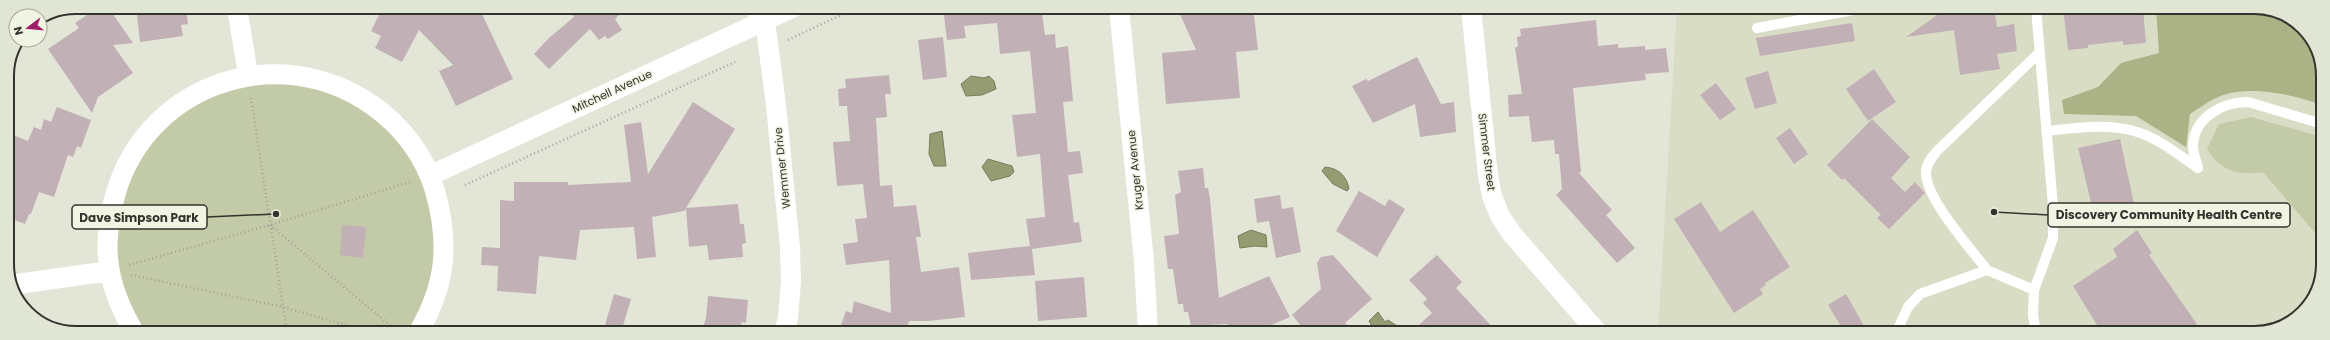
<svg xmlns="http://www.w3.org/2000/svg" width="2330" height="340" font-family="Poppins,sans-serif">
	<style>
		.built { fill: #d9ddc5 }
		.green { fill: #c3caa7 }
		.forest { fill: #abb286 }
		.water { fill: #959c71; stroke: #777c5c }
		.building { fill: #c2b0b7 }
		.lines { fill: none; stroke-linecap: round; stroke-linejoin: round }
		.path { stroke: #a1a397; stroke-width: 2.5; stroke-dasharray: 1 3; stroke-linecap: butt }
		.service { stroke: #fff; stroke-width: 10 }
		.minor { stroke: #fff; stroke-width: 20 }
		.labels { text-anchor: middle; stroke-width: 3; stroke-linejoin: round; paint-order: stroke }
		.street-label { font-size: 11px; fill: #32332c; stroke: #f0f4e3 }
		.rim { fill: none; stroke: #32332c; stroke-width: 2 }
		.leader { fill: none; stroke: #32332c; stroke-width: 1.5 }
		.callout-dot { fill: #32332c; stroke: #f0f4e3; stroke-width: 1.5 }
		.callout { fill: #f0f4e3; stroke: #32332c; stroke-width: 1.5 }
		.callout-label { font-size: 12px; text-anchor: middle; font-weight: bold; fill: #32332c }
	</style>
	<rect width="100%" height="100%" fill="#e3e6d6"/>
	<path class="built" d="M1677,7l585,1 38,16 22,39v209l-22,44 -46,17h-596z"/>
	<path class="green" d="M252,81l70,6 63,36 30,36 18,44 2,71 -24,59 -270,-1 -20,-43 -6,-64 22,-68 49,-50z
		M2251,117l71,20v104l-59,-69c-24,4 -43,-1 -56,-23l12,-25z"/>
	<path class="forest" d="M2156,8h106l38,16 22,39v42c-30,-11 -78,-22 -108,-6 -8,4 -16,10 -24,15l-4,33 -50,-31 -72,-2 -2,-14 36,-13 23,-24 38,-10z"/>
	<path class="water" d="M971,76l13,2 5,-2 5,5 2,8 -14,6 -16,1 -5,-12z
		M942,131l4,35h-12l-5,-12 1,-20z
		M988,159l24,7 2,6 -4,4 -19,5 -9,-14z
		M1325,167c13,1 22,9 24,22l-2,2 -14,-7 -11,-13z
		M1251,230l15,5 1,12 -12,-1 -15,2 -2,-12z
		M1378,312l7,10 3,-2 9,6 -1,7h-20l-7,-12z"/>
	<path class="building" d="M82,7h26l25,36 -20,2 20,28 -35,24 -6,16 -44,-64 31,-21 -4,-5 12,-8z
		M136,7h50l2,17 -7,1 2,11 -43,6z
		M383,7h98v5l32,67 -57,27 -17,-35 14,-6 -34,-35 -17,32 -27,-14 6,-12 -10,-5z
		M565,7h62l-12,12 7,11 -14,9 -3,-3 -6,4 -9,-11 -41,40 -15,-15 15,-16 25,-21z
		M943,7h98l4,28 10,-1 1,14 12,-2 5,55 -10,1 5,50 12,-1 3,22 -15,2 6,48 5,-1 3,20 -50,7 3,26 -64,5 -3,-27 62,-7 -4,-27 19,-2 -5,-63 -23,3 -5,-42 24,-2 -6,-62 -30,3 -3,-31 -33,3 2,12 -19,2z
		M1189,7h64l5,43 -22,2 4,46 -74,6 -4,-51 34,-3 -17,-38z
		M1950,7l44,1 3,19 17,-3 3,27 -20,3 3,15 -40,6 -6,-45 -48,7 37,-26 8,-1z
		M2063,8h80l3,35 -23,2v-4l-35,4v3l-20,2z
		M1596,20l2,26 20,-2v4l27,-2v4l21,-2 3,24 -24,2 1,6 -73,8 8,84 -2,1 33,37 -6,5 29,33 -18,15 -61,-68 6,-6 -3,-35h-4l-1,-14 -22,2 -3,-26 -20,1 -1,-22 14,-1 -7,-46 3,-2 -1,-9 4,-1 -1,-7z
		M1852,23l3,18 -95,15 -4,-18z
		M943,37l4,40 -24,3 -5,-40z
		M1417,57l24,47 13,-2 2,30 -36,5 -5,-33 -42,19 -21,-37 14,-7 2,2z
		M1874,69l22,33 -28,19 -22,-32z
		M1768,71l9,32 -22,6 -10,-31z
		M889,75l2,19h-6l2,23 -11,1 4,68 12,-1 2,22 22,-2 5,32h-5l5,35 38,-5 6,50 -37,4h-19l-4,12h-67l8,-22 6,2 2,-12 37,12 -2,-53 -43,5 -3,-21 15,-2 -3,-23 12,-1 -4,-34 -26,2 -4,-44 17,-1 -3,-35h-8l-1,-17 8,-1 -1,-9z
		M1716,83l20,26 -16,11 -20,-25z
		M693,102l42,27 -49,79 52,-4 2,20h4l2,19 -4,1 1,13 -34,3 -2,-15 -18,2 -3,-38 -2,2 -32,6 4,40 -19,2 -3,-32 -54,3 -4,30 -37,-4 -3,38 -39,-3 1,-25 -17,-1 1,-18 18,1v-48l14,1v-19h54v3l63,-3 -7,-57 17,-3 7,52z
		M57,107l34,13 -10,28 -4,-2 -4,11 -5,-2 -14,42 -15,-5 -8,22h-2l-4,10 -16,-6 -1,-85 20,8 6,-14 7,3 3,-11 7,3z
		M1872,119l38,38 -19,21 14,14 10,-10 10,11 -36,36 -12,-11 4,-3 -37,-37 -2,2 -15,-15z
		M1790,128l18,26 -14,10 -18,-26z
		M2120,139l16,74 -40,11 -18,-76z
		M1203,168l2,20h3l2,11 9,99 50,-22 21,41 -38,16h-21l-4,-9 -36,2 -3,-14h-4l-1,-8h-5l-5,-35h-5l-4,-33 15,-2 -4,-39 6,-3 -3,-21z
		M1359,191l26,15 4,-7 16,10 -28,48 -41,-26z
		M1280,195l2,14 11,-2 8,45 -25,6 -7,-37 -12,2 -3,-24z
		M1701,202l19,30 33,-22 37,57 -25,16 1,2 -6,4 3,5 -29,19 -60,-94z
		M342,225l24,2 -3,31 -23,-3z
		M2137,230l15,23 -3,2 54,78h-101l-29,-47 44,-29 -4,-8z
		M1333,255l39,44 -27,24 10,10h-48l-15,-18 29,-26 -4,-26 4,-6z
		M1437,255l25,27 -6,6 42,45h-88l22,-20 -9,-10 4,-4 -18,-19z
		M1084,277l3,40 -49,4 -3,-40z
		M614,294l17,5 -9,30 -17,-4z
		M1846,294l22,39h-23l-17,-28z
		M708,296l40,4 -2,23 -4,-1 -3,11h-38l5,-15z"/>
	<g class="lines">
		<path class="path" d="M788,40l70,-33
			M251,98l36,234
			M465,185l270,-123
			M270,225l128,107
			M129,265l141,-40 140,-43
			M131,275l152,32 91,26"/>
		<path class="service" d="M2036,8l17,198v32l-19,52 -1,25 3,18
			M1757,28l112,-21
			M2047,131c28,-3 59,-8 87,0 23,6 45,24 64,37
			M2198,168c-1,-6 -5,-14 -5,-21 0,-29 29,-45 55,-45l74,22
			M1987,270c-16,-21 -62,-72 -61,-98 0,-8 6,-15 11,-21l103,-99
			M1896,333l12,-26 12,-13 67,-24 47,20"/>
		<path class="minor" d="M237,7l11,68
			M754,7l11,14 11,84 14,142 1,34 -3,37 -4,15
			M1119,7l25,255 4,71
			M1471,7l17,169 4,20 8,20 12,18 86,99
			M431,175l363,-168
			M11,285l98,-14
			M134,332c-11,-19 -20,-38 -24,-60 -5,-22 -2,-46 3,-68 26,-117 162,-167 259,-99 30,21 53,51 63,86 15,53 11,94 -17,142"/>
	</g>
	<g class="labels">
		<g class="street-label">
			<text transform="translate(612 91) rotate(-25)" y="4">Mitchell Avenue</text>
			<text transform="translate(1487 152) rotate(83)" y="4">Simmer Street</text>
			<text transform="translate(782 168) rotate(-96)" y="4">Wemmer Drive</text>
			<text transform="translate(1135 170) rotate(-96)" y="4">Kruger Avenue</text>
		</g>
	</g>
	<path d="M0 0H2330V340H0ZM76 14H2254A62 62 0 0 1 2316 76V264A62 62 0 0 1 2254 326H76A62 62 0 0 1 14 264V76A62 62 0 0 1 76 14Z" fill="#e1e5d4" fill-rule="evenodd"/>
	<path class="rim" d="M76 14H2254A62 62 0 0 1 2316 76V264A62 62 0 0 1 2254 326H76A62 62 0 0 1 14 264V76A62 62 0 0 1 76 14Z"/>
	<path class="leader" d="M1994 212L2048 215M276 214L207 217"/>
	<g class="callout-dot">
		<circle cx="1994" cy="212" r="4"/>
		<circle cx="276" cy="214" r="4"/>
	</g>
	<g class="callout">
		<rect x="2048" y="203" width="242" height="24" rx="4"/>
		<rect x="72" y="205" width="135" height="24" rx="4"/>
	</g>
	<g class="callout-label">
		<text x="2169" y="219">Discovery Community Health Centre</text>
		<text x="139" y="222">Dave Simpson Park</text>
	</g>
	<g transform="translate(28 28) rotate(254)"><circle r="19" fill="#f0f4e3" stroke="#a4a79a"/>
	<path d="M0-3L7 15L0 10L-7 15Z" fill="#a11c69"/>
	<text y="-6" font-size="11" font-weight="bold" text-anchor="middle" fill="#32332c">N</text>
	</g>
</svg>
